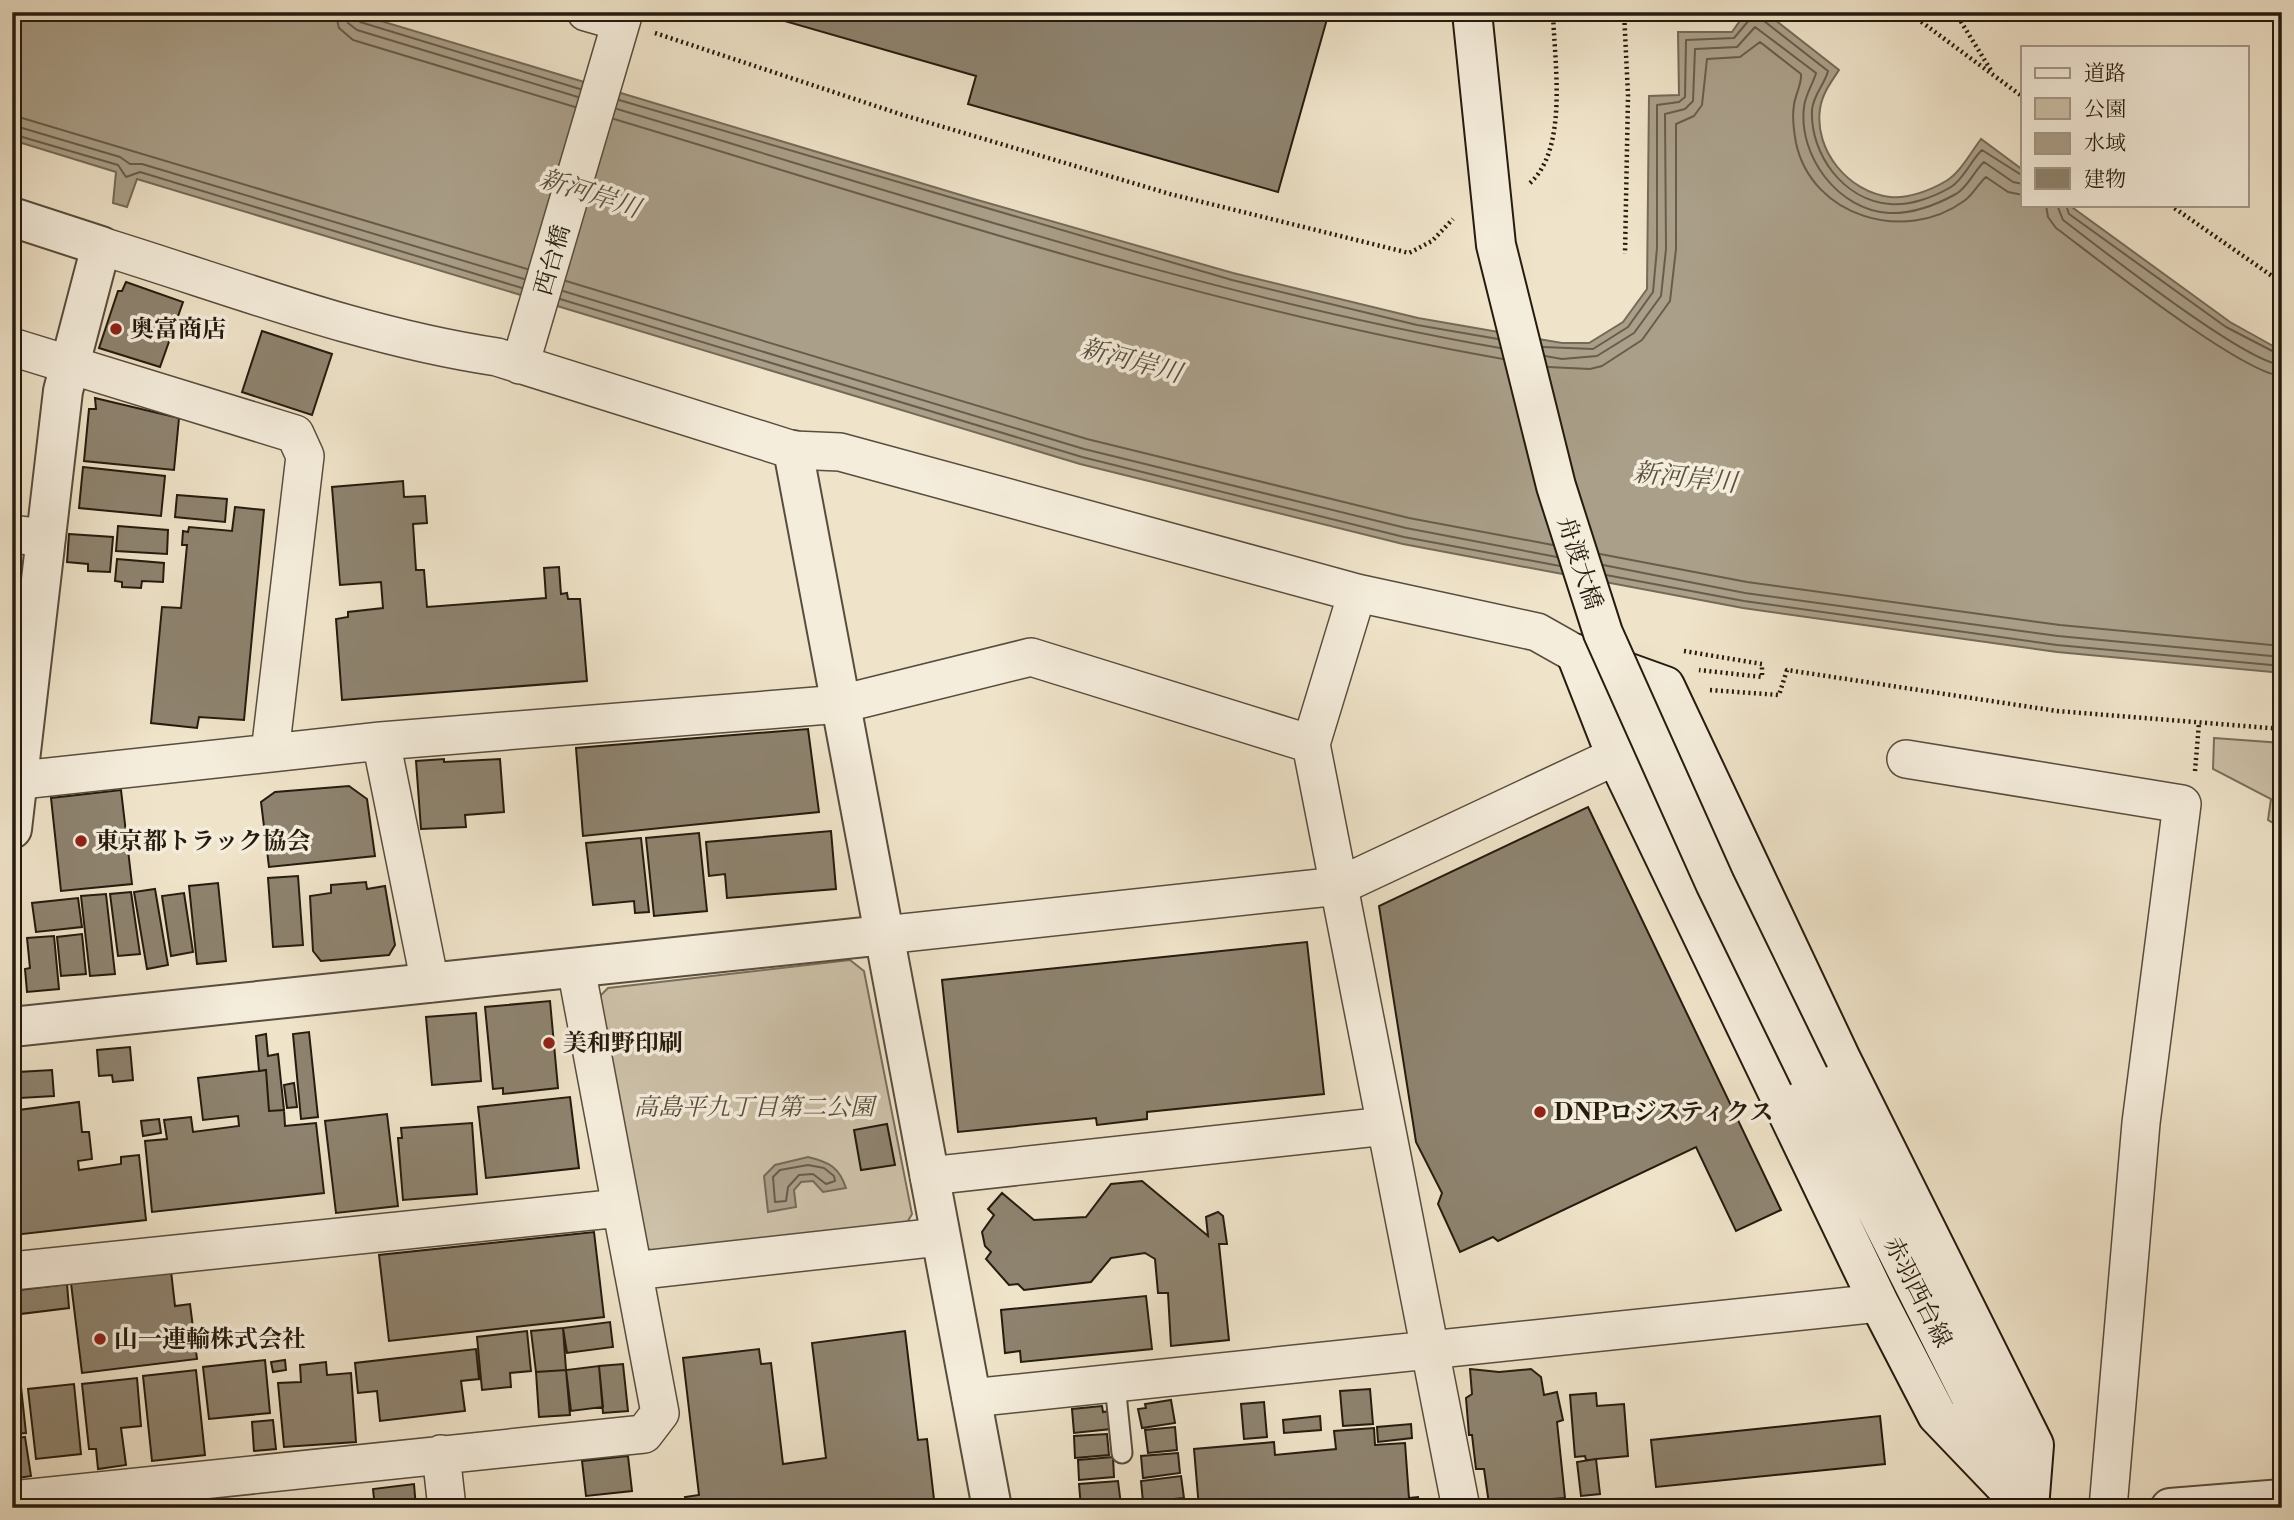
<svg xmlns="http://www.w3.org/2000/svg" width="2294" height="1520" font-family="'Libre Bodoni','Noto Serif JP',serif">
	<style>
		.green { fill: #cdc1a9; stroke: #796e5c; stroke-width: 2 }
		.water { fill: #aa9f89; stroke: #756a58; stroke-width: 2 }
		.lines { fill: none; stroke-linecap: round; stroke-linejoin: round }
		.shore { stroke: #685d4c; stroke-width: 2 }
		.building { fill: #8e836f; stroke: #251b0e; stroke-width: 2 }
		.service-casing { stroke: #584d3d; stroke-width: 23 }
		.minor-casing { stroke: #584d3d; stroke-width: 40 }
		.tertiary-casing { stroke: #584d3d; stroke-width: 42 }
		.secondary-casing { stroke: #251b0e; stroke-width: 42 }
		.path { stroke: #251b0e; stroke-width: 4.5; stroke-dasharray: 2 3.5; stroke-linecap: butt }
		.service { stroke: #f5eddc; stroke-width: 19 }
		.minor { stroke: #f5eddc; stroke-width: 37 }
		.tertiary { stroke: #f5eddc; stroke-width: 38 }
		.secondary { stroke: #f5eddc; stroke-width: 38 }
		.secondary-bridge-casing { stroke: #251b0e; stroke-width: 42; stroke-linecap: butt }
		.secondary-bridge { stroke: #f5eddc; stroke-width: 38 }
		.poi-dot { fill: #8f2418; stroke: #f5eddc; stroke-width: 2.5 }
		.labels { text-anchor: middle; stroke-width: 7; stroke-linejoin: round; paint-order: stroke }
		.street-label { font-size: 24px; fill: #251b0e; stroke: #f5eddc }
		.poi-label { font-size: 24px; font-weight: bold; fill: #251b0e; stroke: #f5eddc; text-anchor: start }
		.park-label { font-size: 24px; font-style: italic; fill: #574d3c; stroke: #f5eddc }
		.water-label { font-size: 26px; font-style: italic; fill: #5a503f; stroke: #f5eddc }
	</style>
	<rect width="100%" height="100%" fill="#efe3c9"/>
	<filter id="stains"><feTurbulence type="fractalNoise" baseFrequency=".00286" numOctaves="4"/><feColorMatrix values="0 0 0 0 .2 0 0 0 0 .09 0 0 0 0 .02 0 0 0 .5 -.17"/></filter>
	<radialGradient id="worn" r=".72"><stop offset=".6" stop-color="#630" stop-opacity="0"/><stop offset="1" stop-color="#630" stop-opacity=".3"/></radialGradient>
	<path class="green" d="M2214,738l68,5v85l-14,-8 3,-21 -58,-30z
		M850,960l14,11 48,243 -10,17 -242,26 -15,-11 -49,-246 12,-12z"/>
	<path class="water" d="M12,12h339l623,187 259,74 185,45 144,25h27l34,-21 24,-33 2,-193 30,-1 -1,-63h54l14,-20h19l74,58c-8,12 -17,24 -19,39 -6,41 28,83 70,88 18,2 41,-7 56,-16 14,-8 25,-29 35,-42l42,31v35h46l161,117 52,29v322l-225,-21 -314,-44 -340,-64 -323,-80 -943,-285 -10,28 -14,-4 3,-31 -104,-32z
		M808,1157c21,5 31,10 38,31l-23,4 -10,-11 -12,1 -7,8 2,17 -28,5 -4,-36 11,-11z"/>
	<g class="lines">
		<path class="shore" d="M335,12l4,16 14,12 222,67
			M345,12l3,11 9,7 221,67
			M354,12l6,10 220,67
			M1762,12l2,9 64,50c-3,13 -15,24 -16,39 -2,44 31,90 78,94 20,2 44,-7 61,-17 13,-8 20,-27 31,-37l41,26
			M619,100l613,180 185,45 81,14
			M617,109c289,86 586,187 883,239
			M12,115l515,154
			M614,119c293,88 587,187 889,240
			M12,125l108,32 10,7h12l382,115
			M12,134l106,31 8,12 14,-5 382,116
			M2046,205l2,12 8,11c39,29 186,146 226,148
			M2057,205l6,15c37,28 182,143 219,145
			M2066,205l3,9 157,113 56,29
			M566,281l521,158 322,79 144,27
			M563,291l521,158 322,79 151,29
			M560,299l522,158 322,80 156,29
			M1543,347l50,2 35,-22 25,-35 4,-44v-143l22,-3 6,-5 1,-57 48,-2 16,-19 1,-7
			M1545,356l17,3 35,-3 37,-23 27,-37 5,-47 -1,-135 20,-5 8,-8 2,-52 42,-2 18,-20 61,46c-3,11 -11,22 -12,34 -6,49 34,103 85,106 23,1 47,-8 67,-19 12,-7 18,-23 28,-32l29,20 10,2
			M1548,367l42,2 12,-3 40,-26 28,-39 6,-52v-125l18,-8 8,-11 5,-46 33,-2 20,-15 41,32c1,10 -6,21 -7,31 -2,11 0,27 2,38 16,74 109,101 168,58 9,-6 14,-17 22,-24l22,15 15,3
			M1600,554l147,28 313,43 222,21
			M1603,565l142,28 313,43 224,21
			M1606,575l138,26 313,44 225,21
			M808,1165l16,3 10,8 1,5 -9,3 -13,-10 -14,1 -11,12 -2,14 -11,1 -2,-25 7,-7z"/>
	</g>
	<path class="building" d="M753,12h576l-51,180 -310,-88 8,-28z
		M126,282l57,20 -23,65 -61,-19 19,-57h4z
		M262,331l70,23 -20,61 -70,-23z
		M95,398l84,20 -5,52 -90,-9 5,-52h7z
		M83,467l82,9 -4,40 -82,-8z
		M403,481l1,16 21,-1 2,27 -14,1 3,46h8l3,37 119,-9 -2,-30 15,-1 2,27 6,-1 1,6h12l7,82 -245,19 -6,-81 12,-2v-5l35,-4 -2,-26 -41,3 -8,-98z
		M177,495l50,4 -2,23 -50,-5z
		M235,507l29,3 -20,210 -45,-3 -2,11 -46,-5 11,-116 19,1 6,-63h-5l1,-14 5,1 1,-5 43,4z
		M118,526l50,4 -1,24 -51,-3z
		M69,534l44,3 -3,35 -22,-1v-7l-21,-2z
		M117,559l47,4 -1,19 -21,-1 -1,7 -19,-1v-5l-7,-1z
		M808,729l11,83 -236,24 -7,-88z
		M444,759v3l56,-3 4,53 -39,3 1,12 -45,2 -5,-68z
		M349,786l18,13 8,57 -106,11 -8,-65 14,-10z
		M121,790l11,94 -71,7 -10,-93z
		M1588,807l193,403 -45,21 -40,-84 -198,94 -5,-4 -33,15 -22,-48 4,-11 -26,-51 -37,-236z
		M831,831l5,58 -109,9 -2,-24 -16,2 -3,-34z
		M699,833l8,78 -53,5 -8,-78z
		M641,838l8,74 -14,1 -1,-12 -41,4 -7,-62z
		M298,876l5,69 -30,2 -5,-69z
		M366,882l1,7 18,-3 10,59 -6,10 -68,6 -8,-10 -3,-55 21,-3v-8z
		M218,883l8,78 -29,3 -8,-78z
		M155,889l13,76 -21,4 -13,-77z
		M131,892l9,62 -22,2 -8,-62z
		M184,893l9,59 -22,4 -9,-60z
		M106,894l9,80 -25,2 -9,-80z
		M78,898l4,29 -46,5 -4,-29z
		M82,934l4,40 -25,2 -4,-39z
		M54,936l5,53 -32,3 -2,-23 5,-1 -3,-30z
		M1307,942l17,152 -177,18v7l-50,6 -1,-7 -138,14 -16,-152z
		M550,1001l8,87 -55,6v-6l-10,1 -8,-82z
		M476,1013l5,68 -49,4 -6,-68z
		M309,1032l9,85 -17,2 -8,-85z
		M266,1034l2,22 10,-2 6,56 -15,1 -3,-41 -7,1 -3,-35z
		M130,1047l3,33 -20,2 -1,-7 -13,1 -2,-26z
		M52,1070l2,26 -34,2 -2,-26z
		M266,1070l3,41 15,-1 1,16 31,-3 8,70 -172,19 -7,-71 22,-2 -3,-19 27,-3 2,15 46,-6 -1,-10 -35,4 -5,-42z
		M294,1083l3,24 -10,1 -3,-23z
		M570,1097l9,71 -93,10 -8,-71z
		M79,1102l3,30h7l3,27 -14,2 1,9 42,-6v-7l18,-2 7,65 -132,15 -2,-58 7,-67z
		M387,1114l11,92 -62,7 -11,-92z
		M159,1119l2,14 -18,3 -2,-15z
		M472,1123l5,71 -74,6 -5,-62h4l-1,-10z
		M887,1124l8,41 -34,5 -7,-40z
		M1142,1181l66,55 -2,-19 12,-5 5,4 4,28h-8l10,96 -58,6 -3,-53h-10l-3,-34 -10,-6 -34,5 -20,24 -67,8 -6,-6 -9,1 -23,-26 5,-7 -6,-6 -3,-14 12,-17 -6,-6 14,-16 32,27 52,-3 25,-33z
		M594,1232l10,85 -215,24 -10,-86z
		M171,1271l4,35 15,-2 7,55 -115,14 -11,-90z
		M67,1284l2,24 -57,7v-24z
		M1146,1296l6,53 -131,13 -1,-11 -15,2 -4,-43z
		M610,1322l3,25 -46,6 -4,-25z
		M563,1328l3,42 -30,2 -5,-41z
		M527,1331l4,40 -21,2 1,14 -29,3 -5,-53z
		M905,1331l13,109 9,-1 8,69h-248l-2,-11 14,-2 -16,-137 76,-9 2,15 10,-1 12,101 43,-6 -14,-115z
		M476,1349l3,30 -18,2 4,30 -85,10 -3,-30 -19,2 -3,-30z
		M265,1360l5,53 -61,6 -6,-52z
		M285,1360l1,10 -13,2 -2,-10z
		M326,1362l1,13 24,-2 5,69 -72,5 -6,-64 23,-1 -1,-17z
		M623,1364l5,47 -25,2 -4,-47z
		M599,1366l4,41 -32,4 -5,-41z
		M1470,1369l29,3 32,-3 10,8 3,18 13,-3 6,28 -6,2 8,76 -76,6 -5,-35h-8l-4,-34h-3l-3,-37 6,-4z
		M196,1370l9,85 -53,6 -9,-85z
		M566,1370l4,45 -31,2 -3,-45z
		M137,1378l4,48 -20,2 5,37 -28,4 -2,-20h-7l-7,-65z
		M74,1384l7,70 -45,5 -8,-70z
		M21,1387l5,46 -14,1v-46z
		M1370,1389l3,35 -30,2 -3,-35z
		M1596,1393l1,13 27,-2 4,52 -42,4 -1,-4 -10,1 -5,-62z
		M1171,1400l4,23 -33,5 -4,-19 8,-1 -1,-4z
		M1264,1402l3,35 -23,2 -3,-35z
		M1102,1406l1,6 7,-1 1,18 -37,4 -2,-24z
		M1320,1416l1,14 -37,3 -1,-13z
		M1880,1416l5,48 -229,23 -5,-47z
		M273,1420l3,29 -22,2 -2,-29z
		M1411,1424l1,14 -34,4 -1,-15z
		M1175,1427l2,23 -29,3 -3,-23z
		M1374,1428l1,17 30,-2 4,55 9,-1 1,11h-220l-5,-59 80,-7 1,13 61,-6 -2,-18z
		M1107,1434l2,21 -34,3 -1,-22z
		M25,1437l6,39 -19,3v-40z
		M1178,1453l2,20 -37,5 -2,-22z
		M628,1456l4,35 -46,5 -4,-35z
		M1113,1457l1,20 -35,3 -1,-20z
		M1596,1459l4,35 -19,2 -4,-34z
		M1181,1476l3,22 -41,4 -2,-21z
		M1118,1481l3,24 -40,3 -2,-24z
		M414,1484l2,24h-41l-2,-19z
		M1182,1500l1,8h-23l-1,-5z"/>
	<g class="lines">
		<defs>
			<path id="service" d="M1115,1384l7,69"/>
			<path id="minor" d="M586,12l35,10
				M101,246c130,40 261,91 396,111l296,93 47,2 517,141 180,39 39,22
				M12,347l283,87 10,22 -35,297
				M520,365l104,-353
				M12,534l34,4
				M1357,593l-46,151 150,764
				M381,741l49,242
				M1906,759l276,45 -41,319 -33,385
				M12,781l369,-40 460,-37 190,-47 280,87
				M884,935l455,-49 277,-130
				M929,1176l457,-50
				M12,1271l608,-63
				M633,1271l306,-34
				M971,1398l908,-95
				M441,1454l6,54
				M12,1500l632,-66 16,-21 -84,-445"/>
			<path id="tertiary" d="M12,217l89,29 -38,145 -51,438
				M793,450l199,1058
				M12,1027l872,-92
				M2170,1508l112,-9"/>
			<path id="secondary" d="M1576,654l89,32 177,375 192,384 -5,63
				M1576,654l40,102 263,547 58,112 89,93
				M1809,1076l201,399"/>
		</defs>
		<use href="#service" class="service-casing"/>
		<use href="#minor" class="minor-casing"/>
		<use href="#tertiary" class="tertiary-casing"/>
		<use href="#secondary" class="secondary-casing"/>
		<path class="path" d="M1624,12l4,83 -3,159
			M1908,12l115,85
			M1955,12l37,60
			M655,33l248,82 267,79 239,59 23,-12 21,-22
			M1530,183c39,-35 24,-123 23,-171
			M2170,205l112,78
			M1684,651l78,13v13l-63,-7
			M1710,690l69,5 8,-25 270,41 225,18
			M2195,771l4,-48"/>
		<use href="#service" class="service"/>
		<use href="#minor" class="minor"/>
		<use href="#tertiary" class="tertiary"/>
		<use href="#secondary" class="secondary"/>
		<defs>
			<path id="secondary-bridge" d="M1472,12l24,233 60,241 47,147 112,250 94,193"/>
		</defs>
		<use href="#secondary-bridge" class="secondary-bridge-casing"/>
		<use href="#secondary-bridge" class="secondary-bridge"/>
	</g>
	<g class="poi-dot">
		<circle cx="116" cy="329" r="7"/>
		<circle cx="81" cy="841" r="7"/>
		<circle cx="549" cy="1043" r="7"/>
		<circle cx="1540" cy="1112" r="7"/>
		<circle cx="100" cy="1339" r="7"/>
	</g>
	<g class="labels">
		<g class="street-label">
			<text transform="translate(552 260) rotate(-74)" y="8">西台橋</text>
			<text transform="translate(1580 563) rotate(72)" y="8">舟渡大橋</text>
			<text transform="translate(1918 1292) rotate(63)" y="8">赤羽西台線</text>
		</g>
		<g class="poi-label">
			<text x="130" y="337">奥富商店</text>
			<text x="95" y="849">東京都トラック協会</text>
			<text x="563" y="1051">美和野印刷</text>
			<text x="1554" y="1120">DNPロジスティクス</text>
			<text x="114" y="1347">山一連輸株式会社</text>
		</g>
		<g class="park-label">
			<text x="754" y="1115">高島平九丁目第二公園</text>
		</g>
		<g class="water-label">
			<text transform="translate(590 193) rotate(18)" y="9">新河岸川</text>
			<text transform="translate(1131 360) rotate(15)" y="9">新河岸川</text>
			<text transform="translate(1685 477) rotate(6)" y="9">新河岸川</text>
		</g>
	</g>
	<rect width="2294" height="1520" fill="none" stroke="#efe3c9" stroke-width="42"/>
	<rect x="14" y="14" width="2266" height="1492" fill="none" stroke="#251b0e" stroke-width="3.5"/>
	<rect x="21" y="21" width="2252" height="1478" fill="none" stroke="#251b0e" stroke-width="2"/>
	<rect x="2021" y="46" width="228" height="161" fill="#f5eddc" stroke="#a2998a" stroke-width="2"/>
	<rect x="2035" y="68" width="35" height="10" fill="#f5eddc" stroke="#a2998a" stroke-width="2"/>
	<text x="2084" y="80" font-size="21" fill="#251b0e">道路</text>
	<rect x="2035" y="98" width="35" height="21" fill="#cdc1a9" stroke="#a2998a" stroke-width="2"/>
	<text x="2084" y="116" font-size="21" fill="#251b0e">公園</text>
	<rect x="2035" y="133" width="35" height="21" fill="#aa9f89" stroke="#a2998a" stroke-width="2"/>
	<text x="2084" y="150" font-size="21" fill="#251b0e">水域</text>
	<rect x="2035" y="168" width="35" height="21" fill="#8e836f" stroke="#a2998a" stroke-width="2"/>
	<text x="2084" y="186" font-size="21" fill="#251b0e">建物</text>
	<rect width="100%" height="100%" filter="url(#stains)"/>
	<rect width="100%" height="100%" fill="url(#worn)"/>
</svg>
